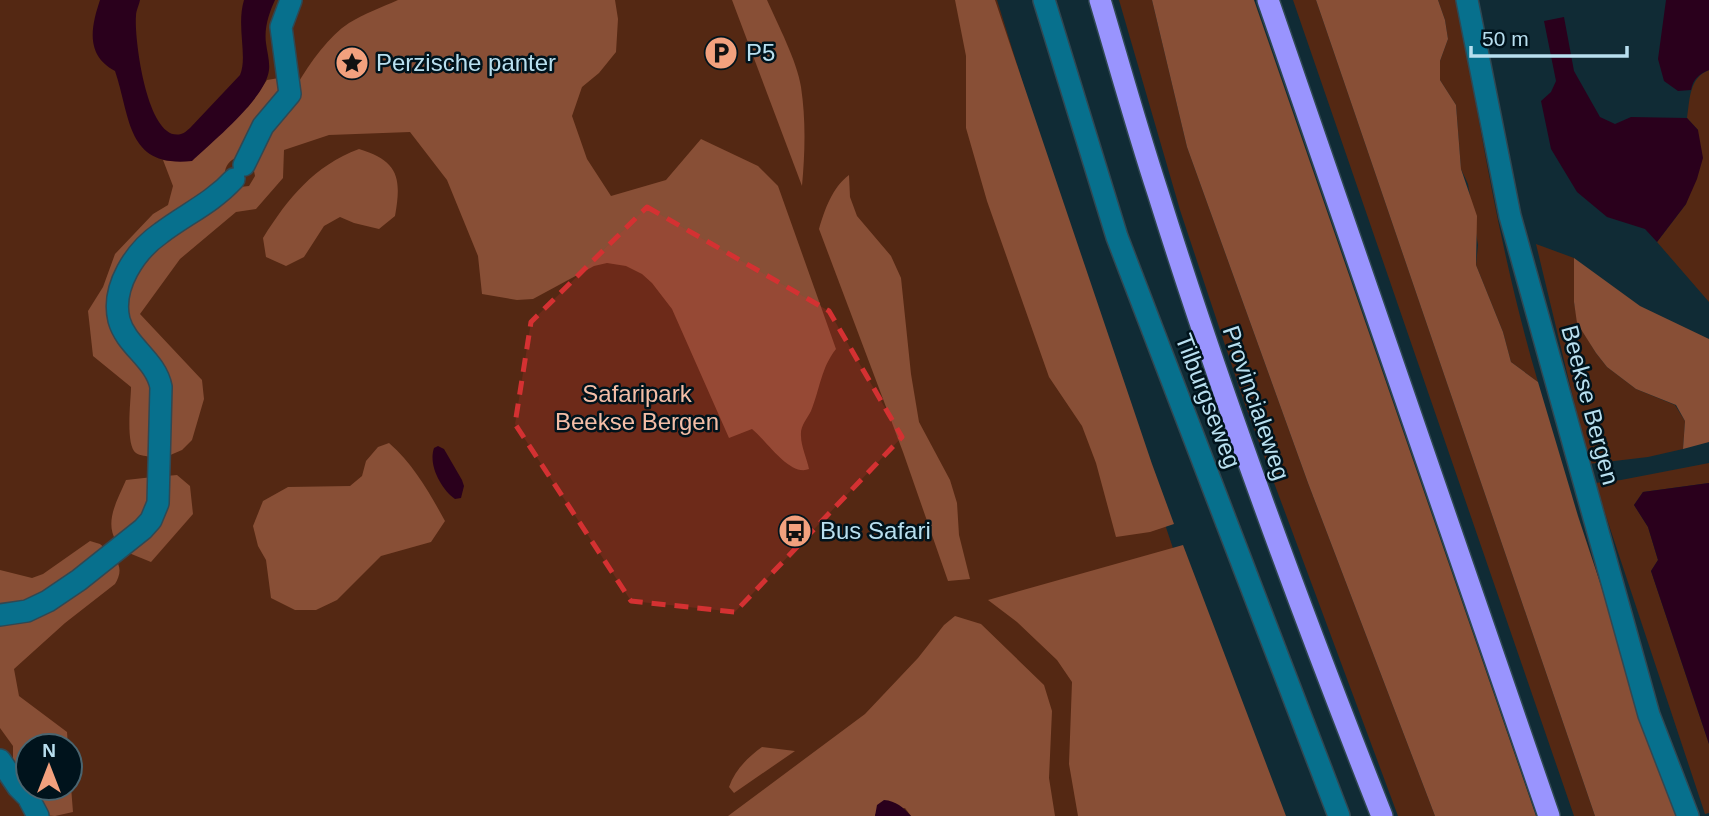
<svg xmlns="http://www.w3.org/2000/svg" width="1709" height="816" font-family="Arial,sans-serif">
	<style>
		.green { fill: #542813; fill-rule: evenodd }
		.forest { fill: #884f36 }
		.water { fill: #2a001c }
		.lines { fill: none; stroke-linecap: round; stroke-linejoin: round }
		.minor-casing { stroke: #304853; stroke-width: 24 }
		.highway-casing { stroke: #304853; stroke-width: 24 }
		.minor { stroke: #07708d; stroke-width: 21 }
		.highway { stroke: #9994fe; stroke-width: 21 }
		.marked { fill: #d43132; fill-opacity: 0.2; stroke: #d43132; stroke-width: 5; stroke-dasharray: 14 9; stroke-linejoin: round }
		.labels { text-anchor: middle; stroke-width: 5; stroke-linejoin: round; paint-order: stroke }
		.poi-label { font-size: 24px; fill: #b8dfef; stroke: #00131c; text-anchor: start }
		.park-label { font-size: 24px; fill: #f4bea7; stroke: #00131c }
		.street-label { font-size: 24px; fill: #b8dfef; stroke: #00131c }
	</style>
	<rect width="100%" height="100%" fill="#102b35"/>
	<path class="green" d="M0,0h997l103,331 81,241 93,244h-1274zM28,746h42v42h-42z
		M1119,0h33l35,147 121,336 127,333h-37l-154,-414 -64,-192z
		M1293,0h23l279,816h-21z
		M1438,0h20c22,128 43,257 80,382l-27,-20 -8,-30 -27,-67 2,-20 -10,-61 -7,-15 -5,-64 -16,-25v-19l8,-22 -3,-19z
		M1709,70v232l-52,-60 29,-38 12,-74 -11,-12c3,-19 2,-40 22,-48z
		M1536,244l38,14v44l4,21 18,30 11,14 29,22 39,16 10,16 -2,28 -35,8 -59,7z
		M1709,463v20l-66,9 -9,13 14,22 10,33 -7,11 58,173v69l-4,1 -110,-331 26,-3z"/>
	<path class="forest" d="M398,0h217l3,19 -2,33 -17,21 -17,14 -10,29 15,43 24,37 55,-16 35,-41 57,27 20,20 58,163c-15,19 -16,40 -25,62 -4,8 -11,15 -10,25 0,10 6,23 8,33 -19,8 -42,-28 -57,-40l-23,9 -57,-129 -20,-26 -10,-9 -16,-8 -19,-3 -13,3 -61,33 -16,1 -35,-6 -4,-38 -31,-76 -37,-48 -81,3 -45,15 -1,28 -27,31 -20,3 -56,47 -40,55 62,66 2,19 -12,41 -10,10 -14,6v-50l-45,-89v-21l33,-53 84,-56 9,-1 6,-10 -2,-10c23,-42 56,-117 96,-143 15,-9 33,-16 49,-23z
		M732,0h35c11,25 30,61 34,87 5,33 4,66 1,99z
		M955,0h40l157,464 22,60 -24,8 -34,5 -20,-74 -14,-37 -33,-49 -62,-176 -21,-73v-72z
		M1152,0h102l282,816h-101l-127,-333 -121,-336z
		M1316,0h122l7,20 3,19 -8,22v19l16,25 5,64 16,47 -1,49 27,67 8,30 27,20 40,134 99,300h-82z
		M279,78l6,9 -48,70c-8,4 -13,10 -12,19l-112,120 39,81v80c-5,-1 -12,-1 -16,-4 -11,-8 -5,-53 -5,-66l-38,-31 -5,-45 15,-24 12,-33 38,-40 15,-9 5,-19 -10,-26 8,1 77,-54 19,-27z
		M359,149c39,12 43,28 36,67l-16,13 -25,-6 -14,-6 -16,9 -20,31 -18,9 -20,-9 -3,-19c25,-40 51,-72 96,-89z
		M849,175l1,22 7,19 34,40 10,22 10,96 8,48 31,58 7,23 2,32 11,44 -22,2 -45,-129 -84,-223c6,-20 13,-41 30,-54z
		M1574,258l66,48 69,33v103l-26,7 2,-28 -9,-16 -40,-16 -29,-22 -11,-14 -19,-30 -3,-21z
		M389,443c25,22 40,49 56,78l-14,21 -50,14 -44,44 -21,10h-21l-24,-12 -5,-38 -8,-14 -5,-20 10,-25 25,-14 62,-1 12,-10 4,-15 12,-14z
		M177,475l13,11 3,28 -42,48 -27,-11 42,-75z
		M153,477l-2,31 -35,33c-12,-20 2,-42 10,-61z
		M90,541l10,3 6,5 -76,53 -30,6v-38l32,8 11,-4z
		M1183,545l103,271h-208l-9,-52 3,-82 -15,-22 -40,-38 -29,-22z
		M115,559c7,8 5,17 0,25l-50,39 -51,46 5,27 48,36 1,14h-40v37l-15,-17v-20l-13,-18v-110z
		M955,616l26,8 63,61 8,26 -3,67 6,38h-144l-6,-8 -30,6v2h-147l137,-102 53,-56 26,-33z
		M762,747l33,4 -61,42 -5,-6c6,-17 19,-30 33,-40z
		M70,774l3,38 -18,4 -12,-1 -5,-24 -3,-3h35z"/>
	<path class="water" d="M100,0h40c-1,5 -4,11 -4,16 -2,21 11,127 45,118 4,-1 6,-4 9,-6l50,-53c8,-18 -4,-49 4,-75h31c-6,13 -11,28 -9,43 1,9 4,18 3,27 -3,28 -56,71 -77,91 -66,7 -61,-43 -77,-90 -30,-16 -24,-44 -15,-71z
		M1666,0h43v70c-10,4 -16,9 -18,20l-13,1 -14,-10 -6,-22z
		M1564,17l10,54 26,46 15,7 16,-7 56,1 11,12 5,28 -6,21 -11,25 -29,38 -12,-13 -38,-12 -30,-25 -26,-43 -10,-48 10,-9 5,-11 -12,-60z
		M438,446l6,3 18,31 2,6 -3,12 -6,1c-14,-10 -27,-34 -21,-51z
		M1709,483v261l-58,-173 7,-11 -10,-33 -14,-22 9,-13z
		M884,800c12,1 19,7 27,16h-36l2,-11z"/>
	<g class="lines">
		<defs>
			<path id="minor" d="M1044,0l73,237 222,579
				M1467,0l43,216 139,499 39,101
				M244,165l19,-39 27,-32 -9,-67 10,-27
				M0,615l27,-4 21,-10 31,-21 64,-51 8,-9 7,-17 3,-116c-5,-27 -35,-41 -42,-67 -8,-33 16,-69 42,-87 25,-19 51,-30 73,-54
				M0,760l18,27 10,10 10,19"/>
			<path id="highway" d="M1100,0c19,64 37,129 58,193 66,211 143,418 224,623
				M1268,0l281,816"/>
		</defs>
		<use href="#minor" class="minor-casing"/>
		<use href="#highway" class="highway-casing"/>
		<use href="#minor" class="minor"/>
		<use href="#highway" class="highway"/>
	</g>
	<path class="marked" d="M647,207l182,104 73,126 -167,175 -104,-11 -116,-177 16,-102z"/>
	<defs>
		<symbol id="parking-disc" viewBox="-11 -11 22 22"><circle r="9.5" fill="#f2a17e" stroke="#00131c"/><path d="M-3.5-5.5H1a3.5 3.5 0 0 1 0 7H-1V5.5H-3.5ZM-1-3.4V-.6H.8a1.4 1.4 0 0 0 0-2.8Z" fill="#111"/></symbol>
		<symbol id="sight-disc" viewBox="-11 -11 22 22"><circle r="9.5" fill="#f2a17e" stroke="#00131c"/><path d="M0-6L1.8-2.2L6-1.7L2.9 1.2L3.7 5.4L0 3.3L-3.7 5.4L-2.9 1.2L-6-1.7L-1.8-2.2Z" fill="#111"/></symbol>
		<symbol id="bus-disc" viewBox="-11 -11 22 22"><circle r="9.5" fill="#f2a17e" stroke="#00131c"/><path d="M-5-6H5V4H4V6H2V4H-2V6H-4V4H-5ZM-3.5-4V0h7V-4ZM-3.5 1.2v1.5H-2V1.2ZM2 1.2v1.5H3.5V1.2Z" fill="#111"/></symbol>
	</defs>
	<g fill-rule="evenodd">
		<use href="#parking-disc" x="702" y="34" width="38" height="38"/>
		<use href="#sight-disc" x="333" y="44" width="38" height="38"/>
		<use href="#bus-disc" x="776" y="512" width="38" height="38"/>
	</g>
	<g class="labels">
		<g class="poi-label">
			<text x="746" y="61">P5</text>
			<text x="376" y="71">Perzische panter</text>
			<text x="820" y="539">Bus Safari</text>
		</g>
		<g class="park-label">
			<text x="637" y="402">Safaripark<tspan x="637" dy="28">Beekse Bergen</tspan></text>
		</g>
		<g class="street-label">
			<text transform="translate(1208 401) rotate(69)" y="8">Tilburgseweg</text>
			<text transform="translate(1256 403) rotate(71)" y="8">Provincialeweg</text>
			<text transform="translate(1590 405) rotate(75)" y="8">Beekse Bergen</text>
		</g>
	</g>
	<g transform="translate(49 767)"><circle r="33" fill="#00131c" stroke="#4a6570" stroke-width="2"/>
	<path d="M0-5L12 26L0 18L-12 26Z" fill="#f2a17e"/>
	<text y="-10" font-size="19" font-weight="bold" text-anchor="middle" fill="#b8dfef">N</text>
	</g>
	<path d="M1471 46v10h156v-10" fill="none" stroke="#b8dfef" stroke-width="3.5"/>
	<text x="1482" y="46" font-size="21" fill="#b8dfef" stroke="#00131c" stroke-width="5" paint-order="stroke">50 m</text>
</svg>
